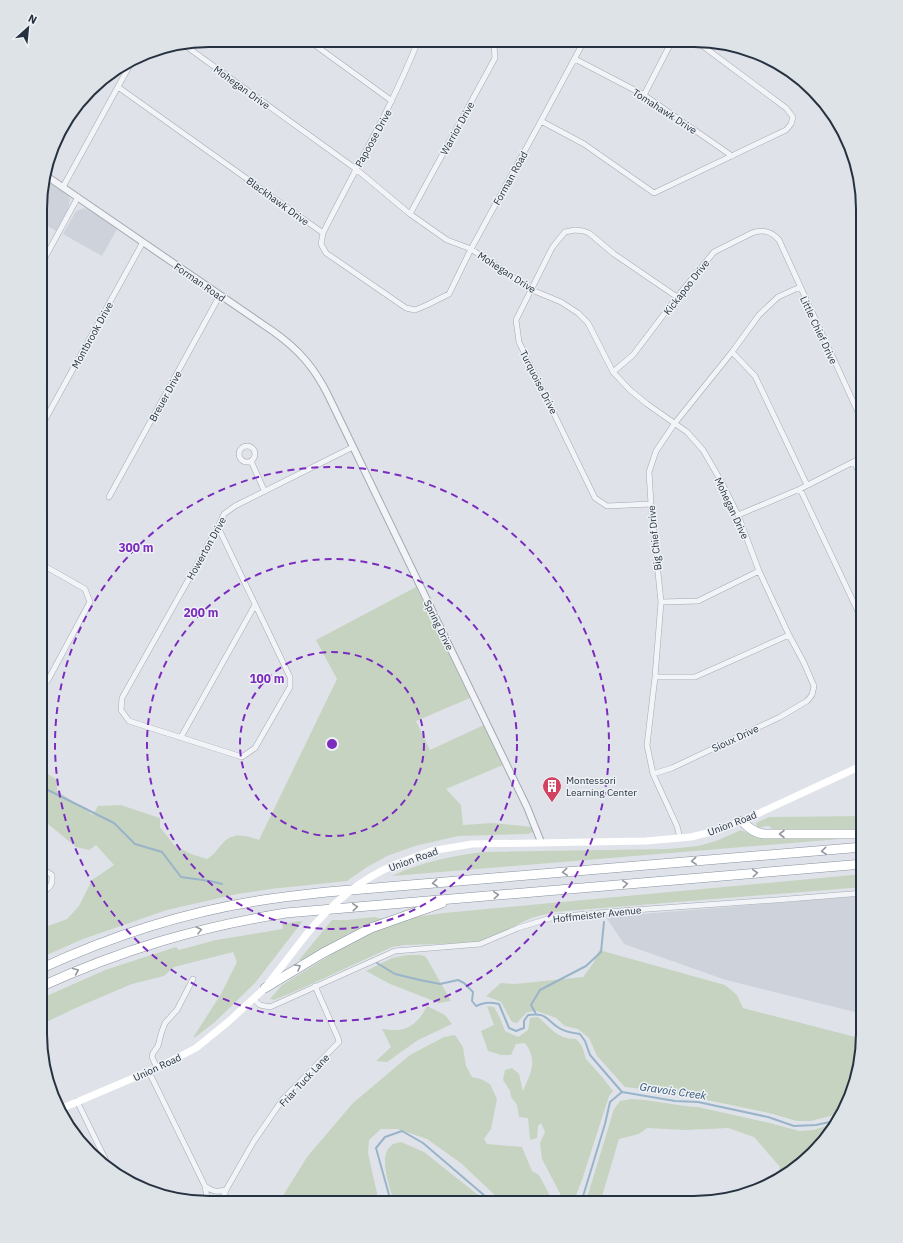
<svg xmlns="http://www.w3.org/2000/svg" width="903" height="1243" font-family="'IBM Plex Sans',sans-serif">
	<style>
		.built { fill: #cdd2db }
		.green { fill: #c6d3c0 }
		.lines { fill: none; stroke-linecap: round; stroke-linejoin: round }
		.stream { stroke: #99b4c9; stroke-width: 2 }
		.minor-casing { stroke: #a4aab3; stroke-width: 6 }
		.tertiary-casing { stroke: #a4aab3; stroke-width: 8 }
		.motorway-casing { stroke: #86929f; stroke-width: 10 }
		.minor { stroke: #f2f4f7; stroke-width: 5 }
		.tertiary { stroke: #f2f4f7; stroke-width: 6 }
		.secondary { stroke: #fff; stroke-width: 7 }
		.motorway { stroke: #fff; stroke-width: 9 }
		.secondary-bridge { stroke: #fff; stroke-width: 7 }
		.oneway { stroke: #9398a0 }
		.ring { fill: none; stroke: #7b2cbf; stroke-width: 2; stroke-dasharray: 7 5 }
		.labels { text-anchor: middle; stroke-width: 3; stroke-linejoin: round; paint-order: stroke }
		.street-label { font-size: 10px; fill: #273240; stroke: #eef2f6 }
		.poi-label { font-size: 10px; fill: #273240; stroke: #eef2f6; text-anchor: start }
		.water-label { font-size: 11px; font-style: italic; fill: #315375; stroke: #eef2f6 }
		.rim { fill: none; stroke: #273240; stroke-width: 2 }
		.centre { fill: #7b2cbf; stroke: #eef2f6; stroke-width: 2 }
		.ring-label { font-size: 12px; text-anchor: middle; font-weight: bold; fill: #7b2cbf; stroke: #eef2f6; stroke-width: 3; stroke-linejoin: round; paint-order: stroke }
	</style>
	<rect width="100%" height="100%" fill="#dfe3e9"/>
	<path class="built" d="M44,179l24,16 2,4 -2,10 -12,22 -15,-9v-35z
		M84,208l6,2 27,19 -15,27 -39,-22 13,-23z
		M863,896v118l-137,-34 -102,-36 -18,-27z"/>
	<path class="green" d="M416,587l54,111 -54,23 14,29 54,-25 19,40 -57,24 15,16 2,20 30,-2 40,4v5l-5,2 -70,2 -43,10 -28,10 -20,11 -20,14 -76,8 -34,5 -70,16 -84,29 -43,19v-29l27,-10 12,-13 13,-26 22,-15 -18,-20 -7,5 -13,-3 -34,-28 -2,1v-48l2,-2 15,10v11l36,24 5,-9 23,-1 39,13v9l14,18 17,9 16,5c9,-6 9,-9 16,-16 10,-12 24,-7 36,-3l78,-161 -21,-39z
		M863,816v14l-91,-1 -3,-3c-5,0 -8,2 -12,1l-1,-4 13,-6z
		M741,830l17,8h75l7,1 -448,37c29,-14 59,-20 91,-24l185,-3 30,-3 18,-5z
		M863,874v13l-309,25 -23,6 -45,22 -14,3 -67,2 -13,2 -96,44 -22,9 -4,-1 12,-14 76,-47 32,-14 25,-7 29,-4z
		M374,917l10,2 -36,15 -44,26h-5l33,-40h15z
		M300,921l2,1 -47,61 -40,39 -21,16v-2l27,-42 16,-32 -4,-10 -59,15 -10,9 -32,8 -52,22 -40,19v-26l65,-29 71,-23 3,3 37,-10 67,-11 -1,-5z
		M599,950l126,35 12,10 6,13 120,31v6l-9,44 -12,24 -31,8h-14l-24,-7 -37,-8 -69,-14 -42,-5 -28,-31 -8,-18 -11,-9 -13,-3 -9,-8 -19,-7 -10,1 -10,11 -5,-1 -11,-20 -15,-6 15,-13 14,1 68,-7 11,-15z
		M407,955h14l5,2 25,44 -12,2 -49,-19 -24,-13 26,-13z
		M427,1006l18,9 7,9 -34,16 -31,22 -11,-1 15,-14 -9,-18c5,0 11,2 16,1 14,-1 24,-13 29,-24z
		M487,1006l7,1 6,11 5,13 13,6 10,-7 2,-12 8,-1c13,11 19,22 38,22l6,7 4,13 17,19 10,13 -4,5 -27,84 -9,23h-8l-23,-44 -2,-16 5,-11 -4,-9 -3,3 -1,12 -7,2 -2,-22 -9,-1 -2,-12 -6,-8 -1,-6 -7,-11 2,-10 7,-2 7,6 4,17c8,-19 15,-30 2,-48l-9,1 -5,11h-10l-13,-4 -7,-20 13,-6z
		M455,1035l8,12 3,19 6,11 9,2 9,5 7,15 -6,30 -7,10 3,5 35,3 10,24 7,4 15,28 -52,-1 -40,-38 -35,-25 -30,-10h-16l-12,11 -1,13 11,49h-100l28,-45 46,-54 57,-48 34,-18z
		M631,1099c23,1 45,7 67,8l72,16 29,8 14,-1 17,-5 6,1 -31,35 -28,19 3,-13 -26,-30 -26,-9 -41,2 -40,-2 -8,6 -20,5 -19,64h-16l5,-12 25,-82 6,-8z
		M401,1142l23,10 63,50h-93c-4,-14 -17,-47 -2,-57 2,-2 7,-2 9,-3z"/>
	<g class="lines">
		<path class="stream" d="M40,786l74,37 21,21 27,8 19,25 29,4 12,3
			M377,963l18,11 25,6 20,4 18,-4 6,3 9,9 -1,9 4,5c9,-4 14,-4 23,-2l10,24 7,3 8,-3v-7l4,-6c19,-3 18,5 31,13 6,4 13,5 21,6l5,7 5,14 32,37
			M536,1014l-5,-9 9,-15 46,-24 15,-14 3,-30
			M391,1202l-15,-54 9,-11 17,-6 21,12 69,59
			M581,1203l24,-79 5,-22 12,-10 53,9 23,1 70,15 26,9 22,-1 23,-5"/>
		<defs>
			<path id="minor" d="M308,40l84,61
				M183,44l173,125 54,45 37,26 24,9 61,41 29,12 17,11 10,10 25,49 17,18 17,14 40,28 16,18 18,31 17,34 21,56 30,64 15,28 10,23 -2,9 -5,6 -27,16 -108,51 -19,6
				M575,59l69,36 88,61
				M118,87l205,146 -2,11 5,9 80,55 9,2 12,-5 22,-11 22,-45 70,-128 43,-80
				M644,95l28,-54
				M541,121l43,23 70,49 132,-63 5,-6 2,-7 -7,-9 -90,-67
				M63,187l68,-124
				M410,214l85,-156 -1,-12 -2,-5
				M323,233c32,-64 69,-126 95,-192
				M41,265l37,-68
				M732,352l23,24 52,109
				M613,372l20,-17 44,-58 37,-45 38,-19c10,-4 20,-1 27,7l84,183
				M41,427l102,-185
				M239 454a8 8 0 1 1 16 0a8 8 0 1 1-16 0Z
				M251,461l13,29
				M854,462l9,18
				M800,489l63,133
				M109,497l111,-202
				M651,504l-44,2 -12,-8 -76,-156 -3,-22 36,-72 7,-9 6,-7 10,-2 8,1 6,2 25,21 63,43
				M738,515l62,-26 63,-32
				M218,527l72,150v10l-35,61 -13,9 -113,-36 -8,-11 1,-12 96,-171 6,-13 11,-8 118,-59
				M661,602l37,-1 61,-30
				M655,677h40l94,-42
				M41,686l7,-6 42,-78 -5,-13 -44,-25
				M181,737l74,-132
				M680,838l-3,-12 -24,-52 -6,-29 8,-68 6,-75 -10,-98 -2,-32 7,-21 19,-28 57,-71 27,-37 19,-18 22,-10
				M40,893c9,-4 13,-7 12,-18l-12,-8
				M253,999l7,6 10,2 125,-56 85,-7 38,-16 36,-11 66,-6 156,-11 87,-7
				M157,1068l-5,-11 1,-4 5,-7 3,-12 4,-11 12,-13 16,-31
				M149,1072l56,114c8,6 12,6 21,4
				M77,1101l34,70
				M205,1186l2,12 4,4
				M220,1202l3,-4 3,-8 28,-49 29,-42 56,-57 -1,-4 -23,-52"/>
			<path id="tertiary" d="M45,175l229,157c25,18 40,35 54,63l199,412 14,35"/>
			<path id="motorway" d="M742,821c7,7 11,11 22,13h99
				M40,969c69,-32 142,-56 217,-68 23,-4 46,-6 70,-9l536,-45
				M40,987c81,-37 158,-60 246,-74l577,-49
				M265,988l58,-35 48,-25 71,-25"/>
		</defs>
		<use href="#minor" class="minor-casing"/>
		<use href="#tertiary" class="tertiary-casing"/>
		<use href="#motorway" class="motorway-casing"/>
		<use href="#minor" class="minor"/>
		<use href="#tertiary" class="tertiary"/>
		<path class="secondary" d="M394,865l37,-14 41,-7 174,-3 45,-4 24,-6 27,-10 121,-56
			M58,1110l99,-42 39,-20 32,-26 37,-34 41,-53"/>
		<use href="#motorway" class="motorway"/>
		<path class="secondary-bridge" d="M306,935c24,-30 53,-55 88,-70"/>
	</g>
	<defs><path id="oneway-chevron" d="M-2-3.5L2.5 0L-2 3.5" fill="none" stroke-width="1.6" stroke-linecap="round" stroke-linejoin="round"/></defs>
	<g class="oneway">
		<use href="#oneway-chevron" transform="translate(782 834) rotate(180)"/>
		<use href="#oneway-chevron" transform="translate(824 851) rotate(175)"/>
		<use href="#oneway-chevron" transform="translate(694 861) rotate(175)"/>
		<use href="#oneway-chevron" transform="translate(565 872) rotate(175)"/>
		<use href="#oneway-chevron" transform="translate(755 873) rotate(-5)"/>
		<use href="#oneway-chevron" transform="translate(435 883) rotate(175)"/>
		<use href="#oneway-chevron" transform="translate(625 884) rotate(-5)"/>
		<use href="#oneway-chevron" transform="translate(496 895) rotate(-5)"/>
		<use href="#oneway-chevron" transform="translate(355 907) rotate(-5)"/>
		<use href="#oneway-chevron" transform="translate(199 930) rotate(-14)"/>
		<use href="#oneway-chevron" transform="translate(298 967) rotate(-30)"/>
		<use href="#oneway-chevron" transform="translate(76 971) rotate(-23)"/>
	</g>
	<g class="ring">
		<circle cx="332" cy="744" r="92"/>
		<circle cx="332" cy="744" r="185"/>
		<circle cx="332" cy="744" r="277"/>
	</g>
	<defs>
		<symbol id="building-pin" viewBox="-11 -11 22 30"><path d="M0 17L-7.5 6A9.5 9.5 0 1 1 7.5 6Z" fill="#d14160" stroke="#eef2f6"/><path d="M-4-6H4V6H1V3H-1V6H-4ZM-2.5-4.3h1.7v1.8h-1.7ZM.8-4.3h1.7v1.8H.8ZM-2.5-1h1.7V.8h-1.7ZM.8-1h1.7V.8H.8Z" fill="#fff"/></symbol>
	</defs>
	<g fill-rule="evenodd">
		<use href="#building-pin" x="541" y="775" width="22" height="30"/>
	</g>
	<g class="labels">
		<g class="street-label">
			<text transform="translate(242 87) rotate(36)" y="4">Mohegan Drive</text>
			<text transform="translate(665 111) rotate(33)" y="4">Tomahawk Drive</text>
			<text transform="translate(457 128) rotate(-61)" y="4">Warrior Drive</text>
			<text transform="translate(373 138) rotate(-61)" y="4">Papoose Drive</text>
			<text transform="translate(510 178) rotate(-61)" y="4">Forman Road</text>
			<text transform="translate(278 201) rotate(36)" y="4">Blackhawk Drive</text>
			<text transform="translate(507 272) rotate(33)" y="4">Mohegan Drive</text>
			<text transform="translate(200 282) rotate(35)" y="4">Forman Road</text>
			<text transform="translate(686 287) rotate(-52)" y="4">Kickapoo Drive</text>
			<text transform="translate(819 330) rotate(65)" y="4">Little Chief Drive</text>
			<text transform="translate(92 335) rotate(-61)" y="4">Montbrook Drive</text>
			<text transform="translate(539 382) rotate(63)" y="4">Turquoise Drive</text>
			<text transform="translate(165 396) rotate(-61)" y="4">Breuer Drive</text>
			<text transform="translate(732 508) rotate(65)" y="4">Mohegan Drive</text>
			<text transform="translate(654 538) rotate(-96)" y="4">Big Chief Drive</text>
			<text transform="translate(206 548) rotate(-61)" y="4">Howerton Drive</text>
			<text transform="translate(439 625) rotate(64)" y="4">Spring Drive</text>
			<text transform="translate(735 738) rotate(-25)" y="4">Sioux Drive</text>
			<text transform="translate(732 823) rotate(-21)" y="4">Union Road</text>
			<text transform="translate(413 859) rotate(-20)" y="4">Union Road</text>
			<text transform="translate(597 914) rotate(-6)" y="4">Hoffmeister Avenue</text>
			<text transform="translate(157 1067) rotate(-25)" y="4">Union Road</text>
			<text transform="translate(304 1080) rotate(-47)" y="4">Friar Tuck Lane</text>
		</g>
		<g class="poi-label">
			<text x="566" y="784">Montessori<tspan x="566" dy="12">Learning Center</tspan></text>
		</g>
		<g class="water-label">
			<text transform="translate(673 1091) rotate(8)" y="4">Gravois Creek</text>
		</g>
	</g>
	<path d="M0 0H903V1243H0ZM209 47H694A162 162 0 0 1 856 209V1034A162 162 0 0 1 694 1196H209A162 162 0 0 1 47 1034V209A162 162 0 0 1 209 47Z" fill="#dee3e7" fill-rule="evenodd"/>
	<path class="rim" d="M209 47H694A162 162 0 0 1 856 209V1034A162 162 0 0 1 694 1196H209A162 162 0 0 1 47 1034V209A162 162 0 0 1 209 47Z"/>
	<circle cx="332" cy="744" r="6" class="centre"/>
	<g class="ring-label">
		<text x="136" y="552">300 m</text>
		<text x="201" y="617">200 m</text>
		<text x="267" y="683">100 m</text>
	</g>
	<g transform="translate(28 28) rotate(27)" stroke="#eef2f6" stroke-width="3" paint-order="stroke">
	<path d="M0-3L7 15L0 10L-7 15Z" fill="#273240"/>
	<text y="-6" font-size="11" font-weight="bold" text-anchor="middle" fill="#273240">N</text>
	</g>
</svg>
